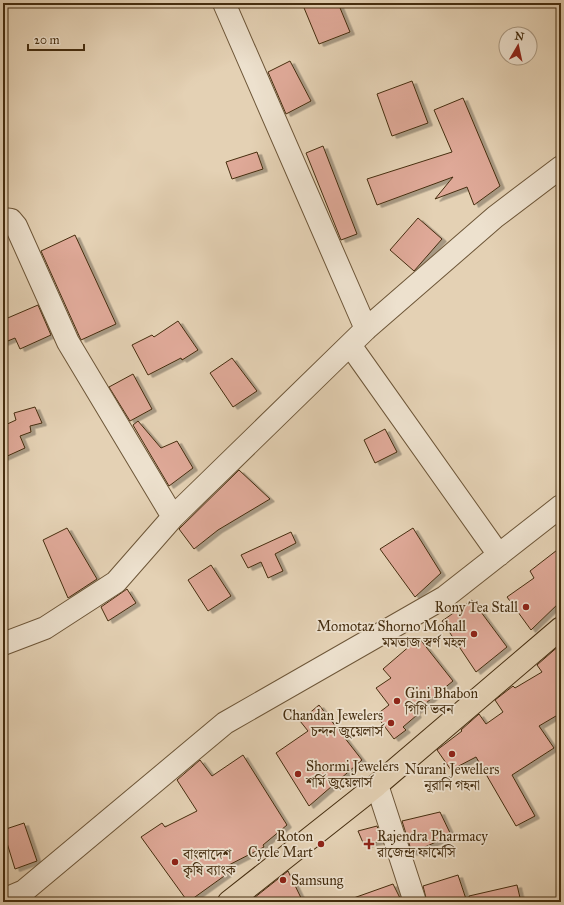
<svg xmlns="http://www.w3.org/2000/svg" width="564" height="905" font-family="'IM FELL Great Primer','Noto Serif Bengali',serif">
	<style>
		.building { fill: #dfa998; stroke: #452d0f; filter: url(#shadow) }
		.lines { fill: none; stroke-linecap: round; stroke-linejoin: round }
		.minor-casing { stroke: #6d5638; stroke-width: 24 }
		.highway-casing { stroke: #452d0f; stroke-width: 24 }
		.minor { stroke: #ede1ce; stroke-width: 22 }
		.highway { stroke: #e4d1b4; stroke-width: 22 }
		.poi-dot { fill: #8f2418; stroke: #ede1ce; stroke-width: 1.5 }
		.labels { text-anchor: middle; stroke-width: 3.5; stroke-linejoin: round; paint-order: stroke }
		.poi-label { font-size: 14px; fill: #452d0f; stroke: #ede1ce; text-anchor: start }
	</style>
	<defs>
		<filter id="shadow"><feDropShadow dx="4.5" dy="2.5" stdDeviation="0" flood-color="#0004"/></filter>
	</defs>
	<rect width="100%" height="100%" fill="#e4d1b4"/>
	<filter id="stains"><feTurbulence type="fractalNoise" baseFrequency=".005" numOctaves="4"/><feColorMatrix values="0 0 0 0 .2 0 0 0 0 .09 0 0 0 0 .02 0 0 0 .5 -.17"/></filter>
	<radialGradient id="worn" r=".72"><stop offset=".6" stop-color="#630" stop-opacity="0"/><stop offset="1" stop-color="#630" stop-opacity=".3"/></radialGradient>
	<path class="building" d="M302,3h36l12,29 -31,12z
		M290,61l21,40 -25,13 -18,-42z
		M412,81l16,42 -36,13 -15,-42z
		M463,98l37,88 -26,19 -7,-18 -32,12 18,-22 -76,28 -10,-26 85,-27 -18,-42z
		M323,146l34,88 -16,6 -35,-87z
		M257,152l6,17 -31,10 -6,-17z
		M418,218l24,21 -28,32 -24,-21z
		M75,235l41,89 -35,16 -40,-89z
		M38,305l13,30 -31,14 -5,-11 -12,5v-23z
		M178,321l20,29 -16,10 -1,-2 -33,17 -16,-30 20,-10 2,2z
		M232,358l25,33 -24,16 -23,-34z
		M133,374l19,35 -22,12 -21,-34z
		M35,407l7,16 -12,3 1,6 -11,4 5,12 -22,10v-32l13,-6 -2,-7z
		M138,421l23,27 16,-7 16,27 -24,18 -36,-61z
		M385,429l12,23 -22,11 -11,-23z
		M239,470l31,29 -52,31 -24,19 -15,-20z
		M67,528l30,51 -29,19 -25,-58z
		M413,528l28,45 -26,24 -35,-48z
		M291,532l5,11 -21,11 8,17 -15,7 -7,-16 -13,6 -7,-13z
		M561,547v54l-30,29 -24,-33 27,-19 -4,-7z
		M211,565l20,31 -23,15 -20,-31z
		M127,589l9,14 -28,18 -7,-14z
		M472,600l35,47 -31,25 -34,-51z
		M419,638l34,43 -38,31 2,3 -14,12 3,3 -12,9 -18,-24 13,-10 -13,-17 15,-10 -8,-9z
		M561,644v69l-22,13 15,22 -42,27 23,41 -19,10 -40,-69 -25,13 -14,-20 25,-19 -1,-1 18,-16 7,10 17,-12 -8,-12 18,-14 2,2 27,-16 -5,-7z
		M319,705l43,55 -53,46 -33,-53 32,-22 -8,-10z
		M243,755l44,70 -24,20 1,2 -41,21 4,6 -39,28 -47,-65 21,-14 3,4 32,-16 -20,-31 23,-20 12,16z
		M440,812l11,23 -39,18 -10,-32z
		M24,823l13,38 -22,8 -12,-39z
		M377,826l5,15 -18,4 -6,-14z
		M288,871l15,31h-54z
		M458,875l9,27h-40l-4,-16z
		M393,884l9,18h-53l-1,-2z
		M517,885l4,17h-51l-1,-6z"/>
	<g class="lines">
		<defs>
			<path id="minor" d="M224,3l142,326
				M3,219l8,1 5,6 52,116 105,175
				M350,345l149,210
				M3,644l42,-16 71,-46 57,-65 193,-188 129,-112 66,-50
				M377,785l38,117
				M3,900l21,-9 201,-168 220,-126 116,-91"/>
			<path id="highway" d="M229,902l148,-117 184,-157"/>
		</defs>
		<use href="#minor" class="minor-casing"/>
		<use href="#highway" class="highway-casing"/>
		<use href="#minor" class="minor"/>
		<use href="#highway" class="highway"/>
	</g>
	<g class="poi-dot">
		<circle cx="526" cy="607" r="4"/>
		<circle cx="474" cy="634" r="4"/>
		<circle cx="397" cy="701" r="4"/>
		<circle cx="391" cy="723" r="4"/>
		<circle cx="452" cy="754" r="4"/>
		<circle cx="298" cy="774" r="4"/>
		<circle cx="321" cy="844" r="4"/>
		<path d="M367 838h4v4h4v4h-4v4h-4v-4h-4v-4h4z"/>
		<circle cx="175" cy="862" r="4"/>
		<circle cx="283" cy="880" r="4"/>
	</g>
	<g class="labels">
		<g class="poi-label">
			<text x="518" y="612" text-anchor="end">Rony Tea Stall</text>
			<text x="466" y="631" text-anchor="end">Momotaz Shorno Mohall<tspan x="466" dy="16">মমতাজ স্বর্ণ মহল</tspan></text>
			<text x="405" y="698">Gini Bhabon<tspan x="405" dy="16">গিণি ভবন</tspan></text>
			<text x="383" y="720" text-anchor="end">Chandan Jewelers<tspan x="383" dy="16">চন্দন জুয়েলার্স</tspan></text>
			<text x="306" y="771">Shormi Jewelers<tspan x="306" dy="16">শর্মি জুয়েলার্স</tspan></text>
			<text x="452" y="774" text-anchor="middle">Nurani Jewellers<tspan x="452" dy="16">নূরানি গহনা</tspan></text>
			<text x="313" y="841" text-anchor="end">Roton<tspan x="313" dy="16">Cycle Mart</tspan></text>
			<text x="377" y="841">Rajendra Pharmacy<tspan x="377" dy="16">রাজেন্দ্র ফার্মেসি</tspan></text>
			<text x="183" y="859">বাংলাদেশ<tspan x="183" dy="16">কৃষি ব্যাংক</tspan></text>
			<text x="291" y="885">Samsung</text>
		</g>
	</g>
	<rect width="564" height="905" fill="none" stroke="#e4d1b4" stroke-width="16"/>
	<rect x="4" y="4" width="556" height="897" fill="none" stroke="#452d0f" stroke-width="2"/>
	<rect x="8" y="8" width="548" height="889" fill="none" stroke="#452d0f"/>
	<g transform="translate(518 46) rotate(9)"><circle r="19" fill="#ede1ce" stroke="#aa9982"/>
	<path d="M0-3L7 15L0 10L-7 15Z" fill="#8f2418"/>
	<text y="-6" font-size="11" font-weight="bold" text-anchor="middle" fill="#452d0f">N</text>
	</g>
	<path d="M28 44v6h56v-6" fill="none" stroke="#452d0f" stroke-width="2"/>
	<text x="34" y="44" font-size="12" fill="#452d0f" stroke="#ede1ce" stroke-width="3" paint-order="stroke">20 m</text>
	<rect width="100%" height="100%" filter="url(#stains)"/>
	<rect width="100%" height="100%" fill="url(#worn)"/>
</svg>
